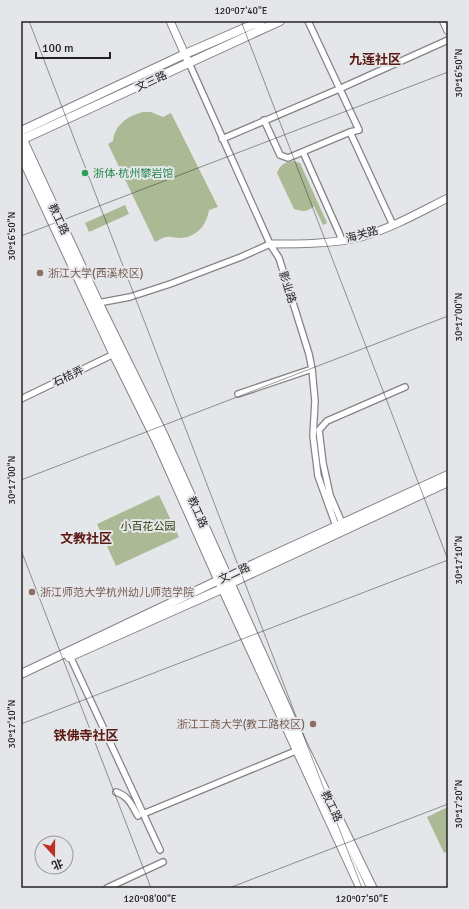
<svg xmlns="http://www.w3.org/2000/svg" width="469" height="909" font-family="Signika,'Noto Sans SC',sans-serif">
	<style>
		.park { fill: #abba95 }
		.lines { fill: none; stroke-linecap: round; stroke-linejoin: round }
		.minor-casing { stroke: #828487; stroke-width: 8 }
		.tertiary-casing { stroke: #828487; stroke-width: 9 }
		.secondary-casing { stroke: #828487; stroke-width: 10 }
		.primary-casing { stroke: #828487; stroke-width: 11 }
		.minor { stroke: #fff; stroke-width: 5.5 }
		.tertiary { stroke: #fff; stroke-width: 7 }
		.secondary { stroke: #fff; stroke-width: 8 }
		.primary { stroke: #fff; stroke-width: 9 }
		.ticks { fill: none; stroke: #232325; stroke-width: 1; stroke-opacity: 0.45 }
		.leisure-dot { fill: #2e9e5b; stroke: #e4e6e9; stroke-width: 1.5 }
		.education-dot { fill: #8d6e63; stroke: #e4e6e9; stroke-width: 1.5 }
		.labels { text-anchor: middle; stroke-width: 4; stroke-linejoin: round; paint-order: stroke }
		.street-label { font-size: 11px; fill: #232325; stroke: #e4e6e9 }
		.leisure-label { font-size: 11px; fill: #27864d; stroke: #e4e6e9; text-anchor: start }
		.education-label { font-size: 11px; fill: #785e54; stroke: #e4e6e9; text-anchor: start }
		.park-label { font-size: 11px; fill: #2a3b03; stroke: #e4e6e9 }
		.quarter-label { font-size: 13px; font-weight: bold; fill: #5b1810; stroke: #e4e6e9 }
		.neatline { fill: none; stroke: #232325; stroke-width: 1.5 }
		.ticks-label { font-size: 10px; text-anchor: middle; fill: #232325 }
	</style>
	<rect width="100%" height="100%" fill="#e4e6e9"/>
	<path class="park" d="M143,112h8l12,5 8,-4 47,94 -9,3c-3,16 -12,27 -29,28 -4,0 -9,-2 -13,-1 -4,0 -8,3 -12,5l-47,-98 5,-3c2,-17 15,-25 30,-29z
		M293,161l7,2 27,60 -4,2 -9,-19c-6,7 -13,5 -20,3l-17,-36c3,-8 7,-11 16,-12z
		M125,205l4,9 -40,18 -4,-9z
		M159,495l20,42 -63,29 -19,-42z
		M448,807v44l-4,2 -17,-36z"/>
	<g class="lines">
		<defs>
			<path id="minor" d="M189,63l81,181 9,14 30,96 3,15 3,32 -2,35 5,40 18,50
				M264,120l16,35 8,3 62,-26 9,-2 -51,-109
				M350,132l43,93
				M222,139l117,-50 109,-49
				M303,152l37,83 1,5
				M98,303l32,-6 40,-13 71,-27 29,-13
				M238,394l74,-25
				M21,399l93,-45
				M342,523l-12,-28 -7,-32 -4,-33 8,-9 78,-34
				M69,654l91,196
				M116,792c13,4 16,14 22,24
				M143,814l155,-64
				M107,888l56,-26"/>
			<path id="tertiary" d="M170,21l17,38
				M270,244c27,0 65,0 91,-7 31,-9 59,-25 87,-39"/>
			<path id="secondary" d="M444,21l4,9
				M21,131l164,-77 76,-33
				M21,140l259,-119
				M69,657l155,-69 7,-5 217,-101
				M21,674l198,-94 229,-105"/>
			<path id="primary" d="M21,137l77,166 66,134 140,311 68,140
				M21,154l93,200 43,87 62,139 142,308"/>
		</defs>
		<use href="#minor" class="minor-casing"/>
		<use href="#tertiary" class="tertiary-casing"/>
		<use href="#secondary" class="secondary-casing"/>
		<use href="#primary" class="primary-casing"/>
		<use href="#minor" class="minor"/>
		<use href="#tertiary" class="tertiary"/>
		<use href="#secondary" class="secondary"/>
		<use href="#primary" class="primary"/>
	</g>
	<path class="ticks" d="M29,21l333,867M241,21l207,539M21,236l427,-164M21,480l427,-164M21,550l130,338M21,724l427,-164M229,888l219,-84"/>
	<circle class="leisure-dot" cx="85" cy="173" r="4"/>
	<g class="education-dot">
		<circle cx="40" cy="273" r="4"/>
		<circle cx="32" cy="592" r="4"/>
		<circle cx="313" cy="724" r="4"/>
	</g>
	<g class="labels">
		<g class="street-label">
			<text transform="translate(151 81) rotate(-25)" y="4">文三路</text>
			<text transform="translate(59 219) rotate(65)" y="4">教工路</text>
			<text transform="translate(362 234) rotate(-15)" y="4">海关路</text>
			<text transform="translate(288 287) rotate(73)" y="4">影业路</text>
			<text transform="translate(68 376) rotate(-26)" y="4">石桔弄</text>
			<text transform="translate(198 512) rotate(66)" y="4">教工路</text>
			<text transform="translate(234 573) rotate(-25)" y="4">文二路</text>
			<text transform="translate(332 806) rotate(64)" y="4">教工路</text>
		</g>
		<g class="leisure-label">
			<text x="93" y="177">浙体·杭州攀岩馆</text>
		</g>
		<g class="education-label">
			<text x="48" y="277">浙江大学(西溪校区)</text>
			<text x="40" y="596">浙江师范大学杭州幼儿师范学院</text>
			<text x="305" y="728" text-anchor="end">浙江工商大学(教工路校区)</text>
		</g>
		<g class="park-label">
			<text x="148" y="530">小百花公园</text>
		</g>
		<g class="quarter-label">
			<text x="375" y="64">九莲社区</text>
			<text x="86" y="543">文教社区</text>
			<text x="86" y="740">铁佛寺社区</text>
		</g>
	</g>
	<rect width="469" height="909" fill="none" stroke="#e4e6e9" stroke-width="44"/>
	<g transform="translate(54 855) rotate(159)"><circle r="19" fill="#e4e6e9" stroke="#97989b"/>
	<path d="M0-3L7 15L0 10L-7 15Z" fill="#be3122"/>
	<text y="-6" font-size="11" font-weight="bold" text-anchor="middle" fill="#232325">北</text>
	</g>
	<path d="M36 52v6h74v-6" fill="none" stroke="#232325" stroke-width="2"/>
	<text x="42" y="52" font-size="12" fill="#232325" stroke="#e4e6e9" stroke-width="3" paint-order="stroke">100 m</text>
	<rect x="22" y="22" width="425" height="865" class="neatline"/>
	<g class="ticks-label">
		<text x="241" y="14">120°07'40"E</text>
		<text transform="translate(458 73) rotate(-90)" y="4">30°16'50"N</text>
		<text transform="translate(11 236) rotate(-90)" y="4">30°16'50"N</text>
		<text transform="translate(458 317) rotate(-90)" y="4">30°17'00"N</text>
		<text transform="translate(11 480) rotate(-90)" y="4">30°17'00"N</text>
		<text transform="translate(458 560) rotate(-90)" y="4">30°17'10"N</text>
		<text transform="translate(11 724) rotate(-90)" y="4">30°17'10"N</text>
		<text transform="translate(458 804) rotate(-90)" y="4">30°17'20"N</text>
		<text x="150" y="902">120°08'00"E</text>
		<text x="362" y="902">120°07'50"E</text>
	</g>
</svg>
